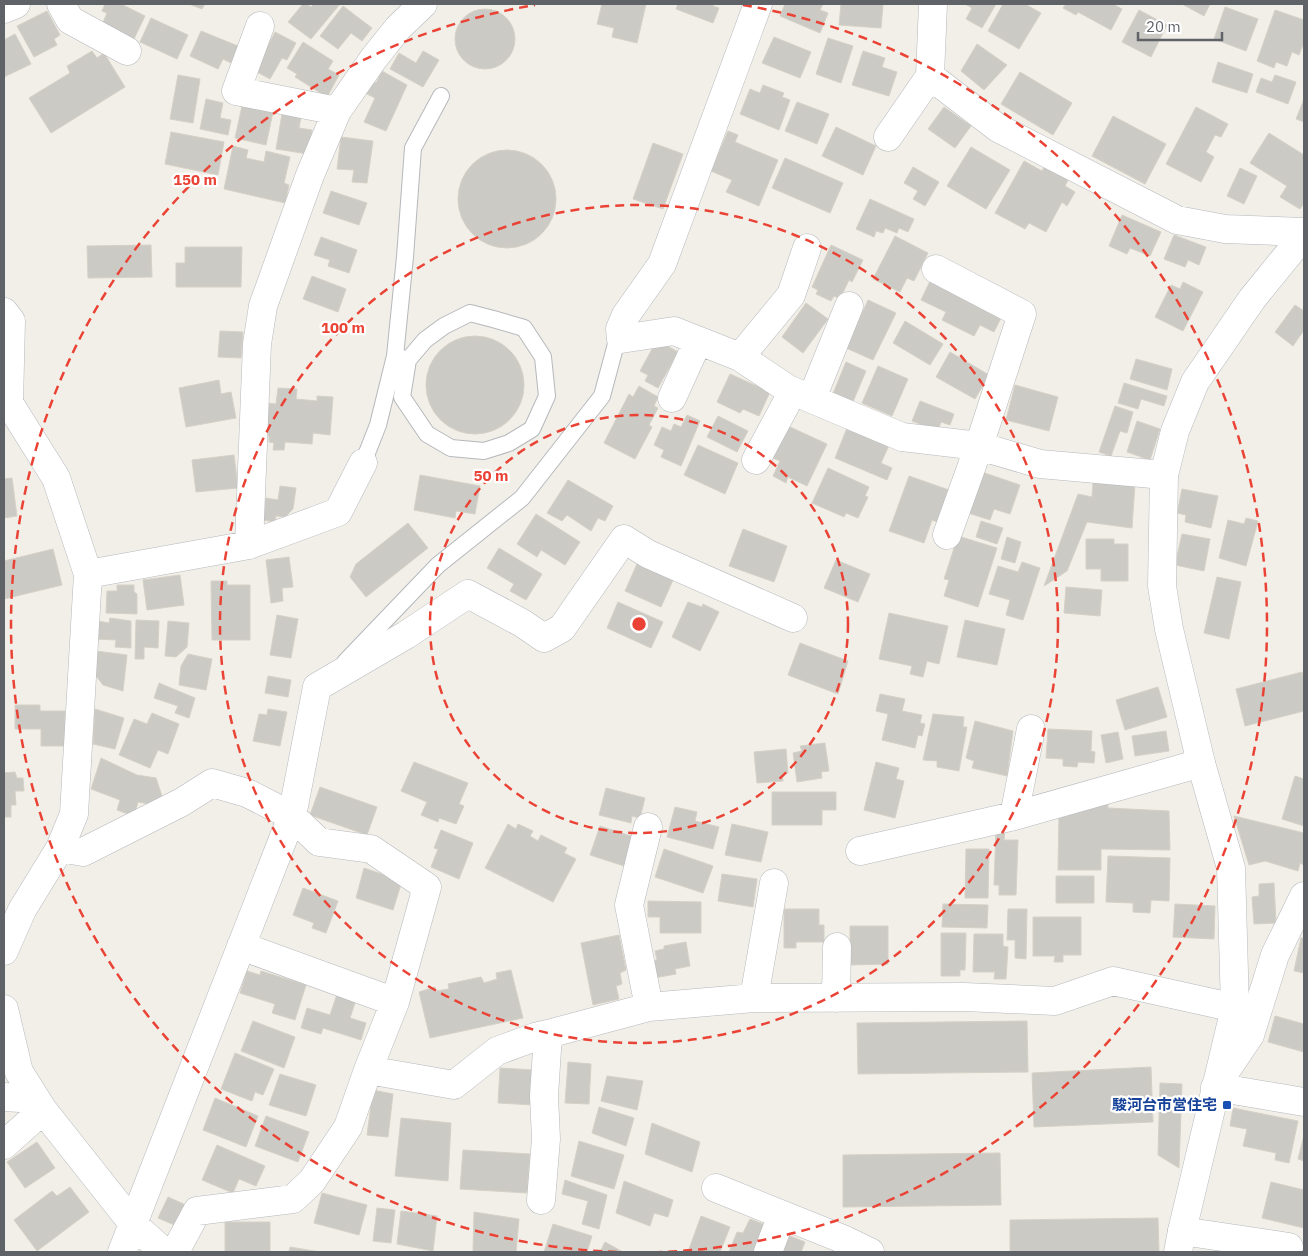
<svg xmlns="http://www.w3.org/2000/svg" width="1308" height="1256" font-family="'IBM Plex Sans','Noto Sans JP',sans-serif">
	<style>
		.building { fill: #cccac5; stroke: #d6d1c6 }
		.lines { fill: none; stroke-linecap: round; stroke-linejoin: round }
		.lane-casing { stroke: #b5b8bc; stroke-width: 18 }
		.street-casing { stroke: #b5b8bc; stroke-width: 29 }
		.secondary-casing { stroke: #b6babf; stroke-width: 29 }
		.lane { stroke: #fff; stroke-width: 16 }
		.street { stroke: #fff; stroke-width: 28 }
		.secondary { stroke: #fff; stroke-width: 28 }
		.ring { fill: none; stroke: #ea4335; stroke-width: 2.5; stroke-dasharray: 9 6 }
		.transit-dot { fill: #1a4fb4; stroke: #fff; stroke-width: 2 }
		.labels { text-anchor: middle; stroke-width: 4.5; stroke-linejoin: round; paint-order: stroke }
		.transit-label { font-size: 15px; font-weight: bold; fill: #164399; stroke: #fff; text-anchor: end }
		.centre { fill: #ea4335; stroke: #fff; stroke-width: 2.5 }
		.ring-label { font-size: 15px; text-anchor: middle; font-weight: bold; fill: #ea4335; stroke: #fff; stroke-width: 4.5; stroke-linejoin: round; paint-order: stroke }
	</style>
	<rect width="100%" height="100%" fill="#f1efe8"/>
	<path class="building" d="M105,4h16l24,12 -12,25 -31,-16 5,-12 -5,-2z
		M189,4h16l-3,5z
		M303,4h3l5,3 3,-3h26l-29,35 -23,-17z
		M602,4h44l-9,39 -25,-6 2,-9 -17,-4z
		M678,4h36l-1,2 6,2 -6,15 -37,-14z
		M785,4h38l-3,6 8,3 -8,20 -40,-17z
		M841,4h42l-2,24 -42,-3z
		M965,4h31l-14,24 -16,-9 6,-11z
		M1003,4h22l16,9 -22,36 -31,-18z
		M1066,4h47l9,5 -11,21 -33,-18 -2,3 -13,-7z
		M1182,4h28l-6,12z
		M343,6l29,22 -10,13 -11,-8 -13,16 -18,-13z
		M1225,7l33,12 -12,32 -32,-12z
		M455 39a30 30 0 1 1 60 0a30 30 0 1 1-60 0Z
		M1139,10l28,15 -16,32 -29,-15z
		M1275,10l29,10v22l-5,13 -7,-3 -5,14 -11,-4 -2,6 -17,-7z
		M47,11l13,24 -6,4 3,6 -23,12 -17,-31z
		M151,18l37,17 -11,24 -37,-17z
		M201,31l37,15 -7,17 -8,-4 -5,10 -28,-13z
		M275,32l21,11 -9,17 -5,-2 -12,21 -15,-8z
		M15,34l16,30 -27,13v-37z
		M774,37l37,15 -11,26 -38,-15z
		M828,38l25,8 -12,37 -25,-9z
		M303,42l30,19 -5,8 11,6 -12,22 -32,-20 2,-3 -10,-6z
		M977,44l30,21 -23,25 -23,-19z
		M92,51l5,7 7,-5 21,34 -74,46 -22,-35 41,-25 -3,-7z
		M423,51l16,9 -16,27 -33,-18 9,-16 17,10z
		M863,51l22,7 -3,9 15,5 -8,24 -37,-11z
		M1218,62l35,12 -6,19 -35,-11z
		M382,71l25,14 -21,46 -22,-9 11,-24 -10,-5 6,-12 5,2z
		M1020,72l52,31 -19,32 -52,-31z
		M178,75l22,4 -7,44 -23,-4z
		M1275,75l21,7 -8,22 -32,-12 5,-14 11,4z
		M763,85l21,8 -2,4 8,3 -11,30 -39,-16 10,-25 10,4z
		M206,99l17,4 -3,15 11,2 -3,15 -28,-6z
		M1304,99v23l-8,-3z
		M797,102l32,12 -12,30 -32,-13z
		M242,106l31,6 -7,33 -31,-7z
		M944,107l27,19 -16,22 -27,-19z
		M1196,107l32,17 -7,13 -6,-2 -9,17 8,5 -13,25 -35,-18z
		M282,114l19,3 -2,11 13,2 -4,24 -32,-5z
		M1113,116l53,28 -21,40 -53,-28z
		M836,127l40,19 -13,29 -41,-19z
		M728,131l10,4 -3,7 43,18 -19,46 -33,-14 6,-12 -21,-9z
		M171,132l53,10 -6,33 -53,-11z
		M1269,133l35,22v48l-4,6 -20,-12 7,-11 -37,-23z
		M341,137l32,4 -6,42 -15,-1 2,-12 -17,-1z
		M653,143l30,11 -20,55 -30,-10z
		M233,146l15,4 -2,8 18,4 2,-11 24,6 -6,26 5,2 -4,18 -61,-14z
		M971,147l39,23 -24,39 -39,-23z
		M458 199a49 49 0 1 1 98 0a49 49 0 1 1-98 0Z
		M785,158l58,25 -13,30 -58,-25z
		M1024,161l18,10 3,-6 24,13 -4,8 10,6 -8,14 -5,-4 -16,30 -17,-9 -4,6 -30,-16z
		M913,167l26,15 -14,24 -12,-7 5,-8 -14,-8z
		M1240,168l17,8 -13,28 -17,-8z
		M331,191l36,12 -8,22 -36,-12z
		M870,199l44,20 -6,13 -9,-4 -2,5 -12,-5 -2,5 -7,-2 -2,6 -18,-8z
		M1122,215l39,17 -11,24 -20,-8 -3,6 -18,-8z
		M1174,235l32,12 -7,18 -11,-5 -3,7 -21,-8z
		M895,236l33,17 -14,28 -7,-3 -7,14 -27,-13z
		M321,237l36,13 -8,23 -21,-7 2,-6 -16,-5z
		M151,245l1,32 -64,1 -1,-32z
		M831,245l32,15 -11,22 -3,-2 -9,19 -6,-3 -3,5 -15,-7 2,-4 -6,-3z
		M185,247h57l-1,40h-65v-24h9z
		M312,276l34,13 -8,23 -35,-13z
		M931,279l72,35 -9,18 -14,-7 -6,11 -32,-16 4,-8 -25,-12z
		M1183,282l20,10 -20,39 -28,-14 16,-32 9,4z
		M868,300l28,13 -23,47 -27,-12z
		M806,303l22,16 -25,34 -21,-16z
		M1295,305l9,6v19l-11,16 -18,-14z
		M905,321l38,23 -13,21 -37,-22z
		M220,331l23,1 -2,26 -23,-1z
		M426 385a49 49 0 1 1 98 0a49 49 0 1 1-98 0Z
		M657,340l21,12 -20,36 -13,-7 3,-6 -8,-4z
		M950,352l39,23 -14,24 -39,-22z
		M1136,359l36,10 -5,21 -37,-11z
		M846,362l20,9 -14,33 -20,-8z
		M878,366l30,13 -16,37 -30,-13z
		M730,374l40,18 -11,24 -16,-7 -3,4 -23,-11z
		M219,380l2,14 10,-2 5,26 -50,9 -7,-39z
		M1124,383l43,13 -3,10 -23,-7 -3,10 -20,-6z
		M1015,385l43,12 -9,34 -43,-11z
		M639,386l19,11 -4,9 4,2 -9,17 3,2 -17,32 -31,-16 25,-49 4,3z
		M278,388l19,1 -1,10 21,2v-5l16,1 -3,38 -17,-2 -1,11 -27,-2 -1,8h-11l1,-7 -5,-1v-6h-6l3,-33 10,1z
		M920,401l34,13 -4,11 -9,-3 -3,9 -26,-10z
		M1115,406l18,6 -6,21 -7,-2 -9,25 -12,-4z
		M687,415l13,6 -19,45 -20,-9 3,-7 -10,-5 8,-18 9,4 3,-7 7,3z
		M718,416l30,15 -11,21 -30,-15z
		M1137,421l23,8 -10,31 -23,-8z
		M849,423l42,18 -10,22 11,5 -5,12 -52,-22z
		M788,426l39,18 -20,42 -19,-9 -2,6 -13,-7 7,-15 -7,-3z
		M698,445l40,18 -13,31 -41,-19z
		M234,455l4,33 -42,4 -4,-32z
		M828,468l41,19 -4,9 3,1 -10,21 -12,-5 -2,4 -32,-14z
		M979,471l41,14 -10,29 -16,-5 -4,11 -25,-8z
		M420,475l60,11 -5,28 -19,-3 -1,7 -41,-8z
		M909,476l40,14 -12,32 -5,-2 -8,23 -35,-12z
		M12,478l5,38 -13,2v-39z
		M568,480l45,26 -8,15 -7,-3 -7,13 -24,-16 -5,6 -15,-8z
		M1093,483l42,1 -3,44 -45,-6 -20,49 -23,15 34,-92 14,3z
		M280,486l16,2 -3,21 -8,8 -9,-1 -1,6 -12,-2 3,-22 12,2z
		M1182,489l36,7 -7,32 -26,-6 1,-7 -9,-2z
		M536,514l44,28 -15,23 -24,-15 -4,7 -20,-13z
		M1246,518l12,3 -12,45 -27,-8 9,-38 16,4z
		M981,521l22,7 -6,16 -21,-7z
		M408,523l20,25 -62,49 -16,-20 6,-13z
		M743,529l44,17 -13,36 -45,-16z
		M1182,534l28,5 -6,32 -29,-6z
		M958,536l39,12 -19,59 -34,-11 5,-16 -5,-1z
		M1007,537l14,5 -6,21 -14,-4z
		M1086,539h28v5h14v37h-27v-12h-15z
		M499,548l43,26 -16,26 -16,-9 4,-7 -27,-16z
		M53,549l9,36 -58,14v-38z
		M289,557l4,30 -11,1 1,13 -12,2 -5,-43z
		M836,560l34,14 -12,28 -34,-14z
		M1022,562l18,6 -17,52 -17,-5 4,-15 -21,-6 9,-28 20,6z
		M637,564l36,16 -12,27 -36,-16z
		M180,575l4,30 -37,5 -4,-30z
		M1217,577l24,5 -12,57 -25,-6z
		M211,581h16v4h23v55h-38z
		M117,585h17v7l3,2v20l-31,-1 1,-22h10z
		M1066,587l36,3 -2,26 -36,-3z
		M618,602l45,20 -12,26 -44,-20z
		M688,602l14,5 1,-3 16,8 -19,39 -28,-14z
		M889,613l59,13 -9,38 -12,-3 -4,16 -13,-3 2,-8 -33,-7z
		M277,615l21,4 -7,39 -21,-3z
		M110,618l21,3v27l-16,-1 1,-7 -21,-1 3,-18 11,2z
		M136,620l23,1 -1,27 -14,-1v12h-9z
		M965,620l40,9 -8,36 -40,-8z
		M168,621l21,2 -2,24 -11,10 -11,-1z
		M800,643l48,18 -10,33 -50,-19z
		M96,651l31,4 -4,36 -20,-6 -9,-12z
		M188,654l24,5 -6,31 -27,-5 2,-19z
		M1302,672l2,7v32l-59,15 -9,-37z
		M268,676l23,4 -3,17 -23,-4z
		M159,683l36,15 -6,20 -14,-5 3,-7 -24,-8z
		M1158,687l9,30 -42,13 -9,-30z
		M880,694l25,5 -3,12 20,4 -2,8 5,1 -3,12 -4,-1 -3,13 -33,-8 6,-26 -12,-3z
		M15,705h25v6h25v35h-24v-17h-26z
		M95,709l29,9 -9,31 -22,-5z
		M268,709l19,3 -7,34 -27,-5 6,-27 8,1z
		M152,713l27,11 -11,30 -10,-4 -8,18 -31,-13 15,-36 13,5z
		M933,714l31,3 -1,10h4l-8,44 -22,-4v-6l-14,-1z
		M975,721l38,10 -6,45 -35,-8 2,-7 -8,-3z
		M1048,729l44,2 -1,20 4,1 -1,11 -16,-1 -1,5 -14,-1v-7l-17,-1z
		M1166,731l3,20 -34,5 -3,-20z
		M1118,732l5,27 -17,4 -5,-28z
		M825,743l4,28 -8,1 1,6 -25,4 -4,-29 9,-2 -2,-5z
		M786,749l2,24 -6,1 1,7 -26,2 -3,-31z
		M101,758l36,17 19,3 6,18 -7,9 -17,-3 -4,14 -17,-6 3,-10 -29,-11z
		M414,762l54,21 -9,21 5,2 -8,18 -17,-6 -1,4 -17,-7 6,-13 -26,-11z
		M876,762l23,6 -3,11 8,2 -9,37 -31,-8z
		M15,772l2,6h6l1,13h-9l1,14h-5v12h-7v-44z
		M1295,776l9,3v47l-22,-7z
		M320,787l57,20 -10,28 -57,-20z
		M606,788l39,10 -5,20 -8,-2 -1,7 -32,-8z
		M772,792h64v18h-14v15h-50z
		M1108,799v9l61,3 1,39 -69,-1v21h-43l1,-58z
		M675,807l22,5 -2,9 24,6 -6,22 -46,-12z
		M1234,816l70,17v32l-4,-2 -2,8 -33,-10 -16,4z
		M508,824l8,5 2,-5 15,7 -3,5 8,5 3,-6 26,13 -3,5 12,6 -23,43 -68,-34z
		M732,824l36,8 -7,30 -36,-7z
		M600,826l34,11 -10,29 -34,-11z
		M441,830l32,13 -14,36 -28,-12 7,-18 -4,-1z
		M996,830l9,1 -1,9h14l-2,55h-17v-10h-5z
		M664,849l49,17 -10,27 -48,-16z
		M966,849h23l-1,49h-23z
		M1108,856l62,2 -1,43 -18,-1 -1,13 -17,-1v-9l-27,-1z
		M364,868l38,13 -9,29 -37,-12z
		M722,874l35,5 -4,28 -35,-6z
		M1056,876h38v27h-38z
		M1274,883l2,40 -22,1 -2,-27 7,-1v-12z
		M303,888l35,13 -12,32 -14,-5 2,-5 -21,-8z
		M648,901l53,1v31h-41v-16h-12z
		M943,904l45,1 -1,23 -45,-1z
		M1175,904l40,2 -1,33 -41,-2z
		M784,909h35v16h5v17h-28v6h-12z
		M1008,909h19l-1,50 -11,-1v-18h-8z
		M1033,917h48v38h-18v7h-9l1,-6h-22z
		M850,926h38v38l-38,1z
		M941,933h25l-1,37h-5v6h-19z
		M974,934h29v12l5,1 -2,32h-12l1,-7h-22z
		M619,935l7,35 -6,3 2,11 -6,2 3,13 -26,6 -12,-62z
		M1301,938h3v35l-10,-2z
		M686,942l4,24 -15,3 1,5 -22,4 -3,-17 6,-1 -2,-9 9,-2v-3z
		M511,970l12,48 -93,20 -11,-46 16,-5 1,4 13,-2 -1,-5 33,-7 3,6 13,-4 -1,-6z
		M247,971l13,4 1,-4 45,14 -11,35 -23,-7 3,-9 -35,-11z
		M337,994l19,6 -6,18 16,5 -5,17 -38,-12 -2,6 -20,-6 6,-20 23,7z
		M1275,1016l29,8v28l-36,-10z
		M253,1021l42,16 -11,31 -43,-17z
		M1027,1021l1,51 -170,2 -1,-51z
		M235,1053l39,16 -11,26 -8,-3 -3,9 -31,-12z
		M568,1062l23,2 -2,40 -24,-1z
		M1151,1067l2,55 -119,5 -2,-54z
		M500,1068l35,2 -2,35 -35,-2z
		M280,1074l36,11 -10,31 -37,-11z
		M607,1076l36,5 -6,29 -36,-9z
		M1160,1083l22,1 -3,84 -21,-13z
		M373,1090l20,4 -5,43 -21,-2z
		M215,1098l43,18 -12,31 -43,-17z
		M599,1107l35,11 -8,28 -34,-13z
		M1233,1108l65,13 -9,42 -14,-3 1,-7 -33,-7 4,-17 -17,-3z
		M266,1116l43,16 -11,30 -43,-16z
		M401,1118l50,5 -3,58 -53,-5z
		M652,1123l48,19 -8,30 -47,-18z
		M1304,1135v26l-6,-2z
		M579,1141l45,14 -10,34 -43,-13z
		M37,1142l18,26 -30,20 -18,-26z
		M217,1145l48,21 -9,20 -17,-7 -6,14 -31,-13z
		M463,1150l67,4 -3,39 -67,-4z
		M1000,1153l1,52 -158,2v-52z
		M565,1180l42,15 -8,34 -17,-5 6,-23 -26,-7z
		M624,1181l49,19 -5,17 -14,-4 -4,13 -34,-13z
		M1271,1182l33,8v38l-42,-10z
		M70,1187l19,25 -52,39 -23,-31 38,-29 5,5z
		M322,1193l45,12 -8,30 -45,-12z
		M168,1197l20,9 -9,21 -21,-9z
		M377,1208l18,2 -4,33 -18,-2z
		M401,1211l36,5 -4,35 -36,-7z
		M474,1212l45,7 -3,33h-43z
		M701,1216l29,11 -10,25h-32z
		M1158,1218l1,34h-149v-32z
		M750,1219l19,7 -10,26h-30l8,-20 6,1z
		M225,1222h45v30h-45z
		M553,1224l39,12 -5,16h-43z
		M785,1234l20,8 -4,10h-23z
		M605,1242l18,10h-23z
		M290,1247l30,5h-31z"/>
	<g class="lines">
		<defs>
			<path id="lane" d="M395,356l13,4 17,-20 19,-14 26,-13 23,6 31,9 19,29 4,39 -15,33 -23,14 -25,8 -33,-3 -24,-14 -25,-37 6,-37
				M363,463l15,-38 17,-69 10,-99 8,-109 28,-52
				M345,662l93,-97 84,-67 80,-102 18,-67"/>
			<path id="street" d="M61,4l9,16 57,31
				M758,4l-96,260 -36,51 -6,14 1,10 53,-8 66,26 48,32 114,48 77,9 61,18 124,11
				M933,4l-3,72 68,52 179,92 48,9 79,3
				M4,9l12,-5
				M260,26l-24,65 101,20
				M888,137l42,-61
				M936,269l86,45 -43,132 -32,89
				M4,312l7,9 -2,82 47,75 32,96 -14,240 -14,34 -38,62 -18,41
				M740,357l51,-62 16,-47
				M672,398l26,-57
				M812,398l37,-92
				M756,460l37,-69
				M249,545l8,-201 6,-38 47,-131 27,-64 37,-53 24,-30 25,-24
				M88,574l161,-29 89,-33 25,-49
				M1014,816l17,-87
				M648,827l-19,78 20,102
				M60,848l23,4 99,-50 30,-19 35,10 45,23 27,26 52,7 56,38 -32,115 -27,68
				M860,851l154,-35 187,-53
				M1304,896l-29,59 -25,80 -35,52 89,15
				M241,946l154,56
				M754,998l20,-115
				M836,998l1,-51
				M4,1009l15,63 24,38 91,115 30,27
				M4,1097l32,2
				M4,1145l39,-35
				M716,1188l129,52 25,12
				M541,1200l5,-61 -2,-43 4,-62
				M1182,1231l107,16
				M122,1252l170,-436 25,-129 89,-52 62,-41 54,29 22,15 18,-10 62,-89 24,15 145,64
				M175,1252l22,-41 96,-12 19,-18 36,-54 20,-57 86,15 43,-34 38,-14 13,-3 101,-27 105,-9 210,-1 91,4 58,-20 122,27
				M768,1252l14,-37"/>
			<path id="secondary" d="M1178,1252l4,-21 53,-223 -4,-140 -30,-105 -32,-134 -7,-43 2,-111 11,-44 20,-49 57,-83 52,-64"/>
		</defs>
		<use href="#lane" class="lane-casing"/>
		<use href="#street" class="street-casing"/>
		<use href="#secondary" class="secondary-casing"/>
		<use href="#lane" class="lane"/>
		<use href="#street" class="street"/>
		<use href="#secondary" class="secondary"/>
	</g>
	<g class="ring">
		<circle cx="639" cy="624" r="209"/>
		<circle cx="639" cy="624" r="419"/>
		<path d="M743 5A628 628 0 1 1 535 5"/>
	</g>
	<rect class="transit-dot" x="1222" y="1100" width="10" height="10" rx="2.5"/>
	<g class="labels">
		<g class="transit-label">
			<text x="1217" y="1110">駿河台市営住宅</text>
		</g>
	</g>
	<circle cx="639" cy="624" r="8" class="centre"/>
	<g class="ring-label">
		<text x="195" y="185">150 m</text>
		<text x="343" y="333">100 m</text>
		<text x="491" y="481">50 m</text>
	</g>
	<rect width="1308" height="1256" fill="none" stroke="#5f6368" stroke-width="10"/>
	<path d="M1138 32v8h84v-8" fill="none" stroke="#5f6368" stroke-width="2.5"/>
	<text x="1146" y="32" font-size="15" fill="#5f6368" stroke="#ffffff" stroke-width="4" paint-order="stroke">20 m</text>
</svg>
